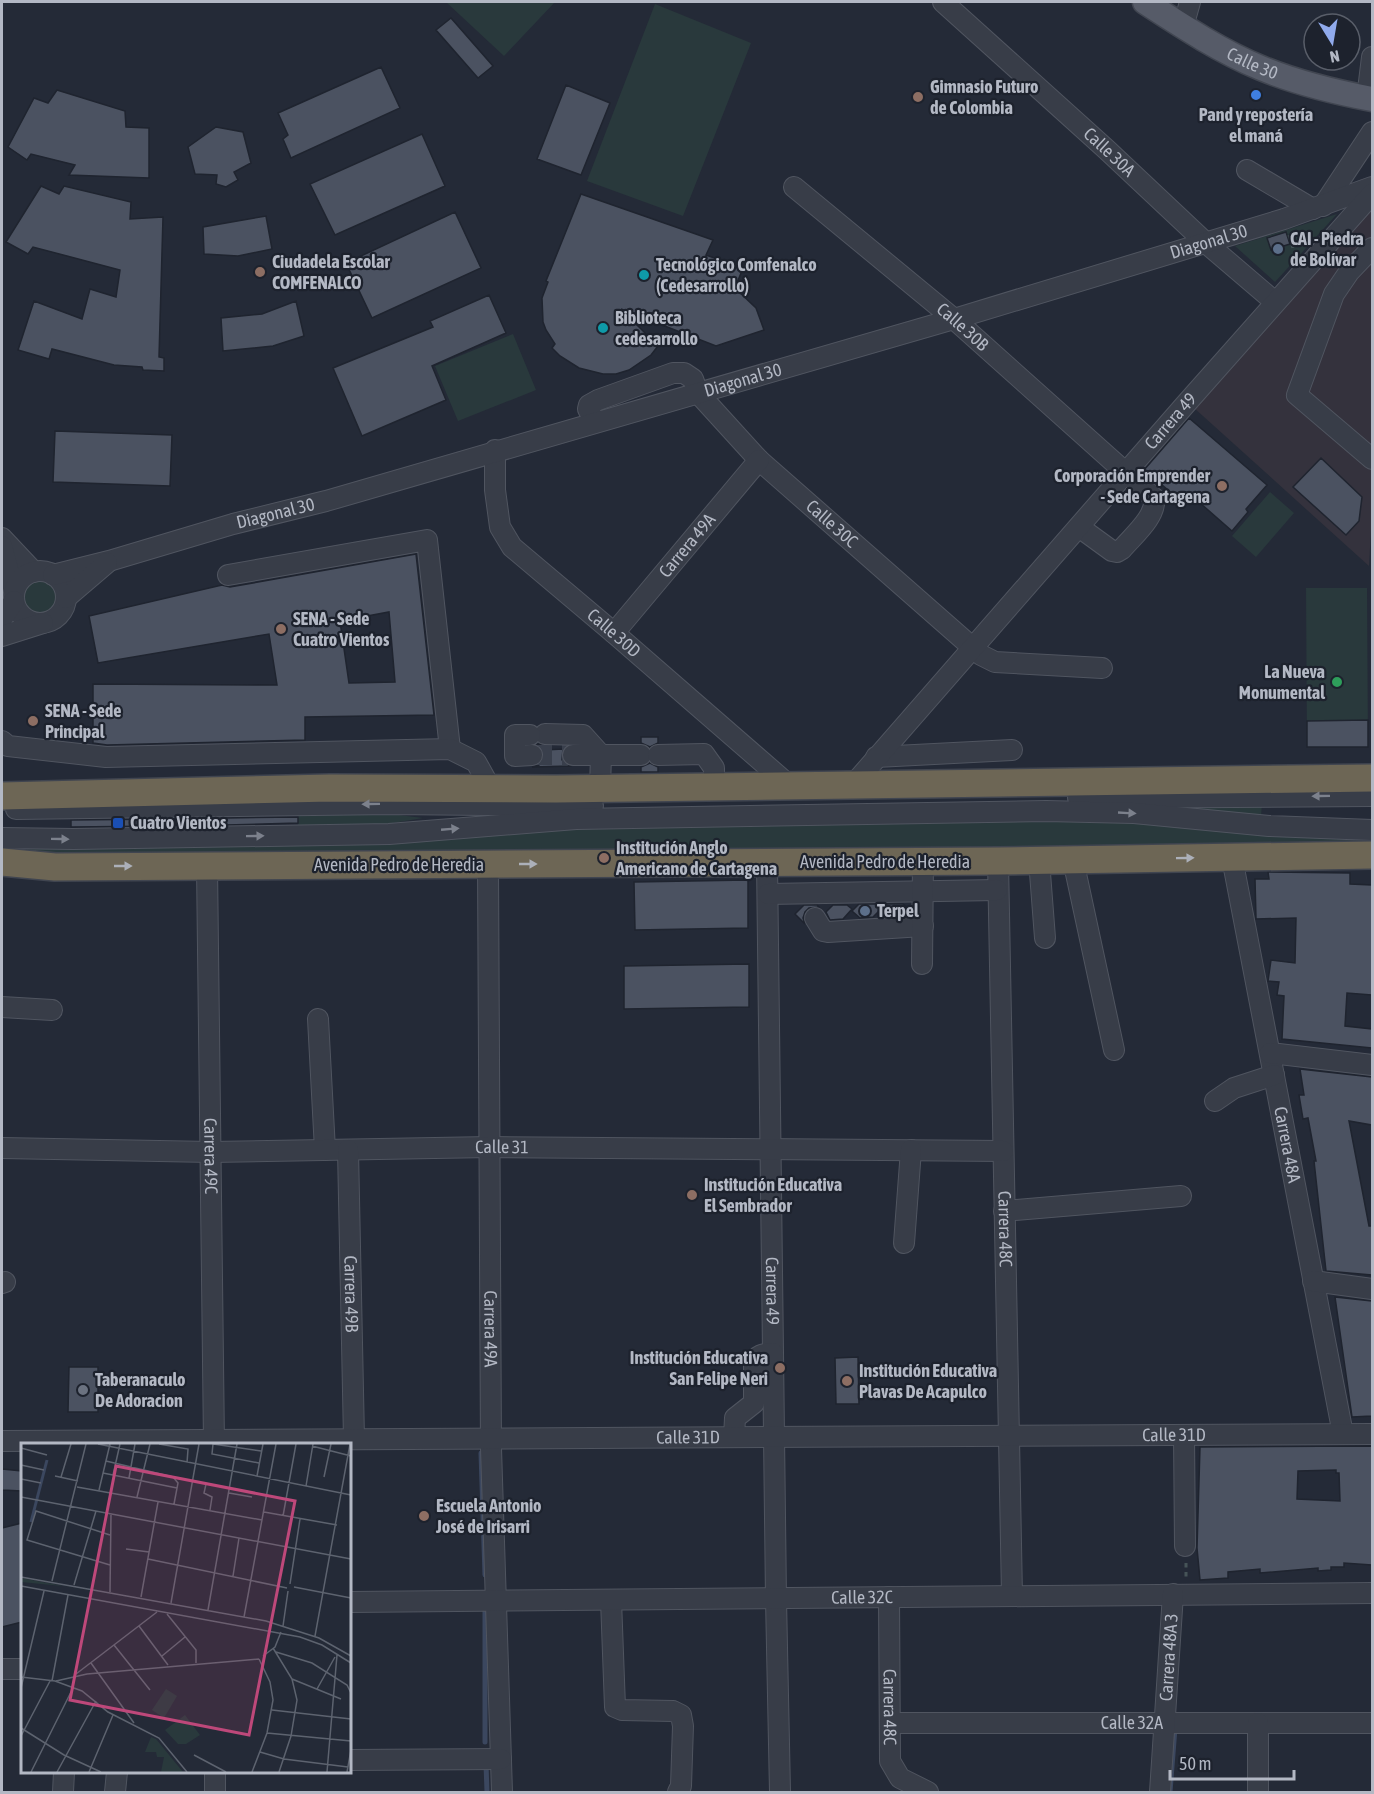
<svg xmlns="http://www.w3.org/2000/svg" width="1374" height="1794" font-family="'Asap Condensed',sans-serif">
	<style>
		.medical { fill: #34323d }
		.green { fill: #29393c }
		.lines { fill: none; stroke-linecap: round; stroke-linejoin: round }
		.stream { stroke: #3b475f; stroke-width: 5 }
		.building { fill: #4b5261; stroke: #1f242f; stroke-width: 1.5; fill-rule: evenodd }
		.minor-tunnel { stroke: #393f4c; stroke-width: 20; stroke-dasharray: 20 10; stroke-linecap: butt }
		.minor-casing { stroke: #505560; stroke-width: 22 }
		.major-casing { stroke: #414651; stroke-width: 27 }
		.highway-casing { stroke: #404550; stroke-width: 30 }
		.path { stroke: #465458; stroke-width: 3; stroke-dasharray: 4.5 4.5; stroke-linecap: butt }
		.minor { stroke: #383d48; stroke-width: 20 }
		.major { stroke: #565b68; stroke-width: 24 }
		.highway { stroke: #6d6655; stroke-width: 27 }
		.oneway { fill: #7c818c }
		.oneway2 { fill: #acb0b9 }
		.shop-dot { fill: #3f7fe0; stroke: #1d222d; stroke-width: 2 }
		.education-dot { fill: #8d6e63; stroke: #1d222d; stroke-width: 2 }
		.service-dot { fill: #5c6f8a; stroke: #1d222d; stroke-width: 2 }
		.culture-dot { fill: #0f9aa8; stroke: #1d222d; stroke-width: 2 }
		.leisure-dot { fill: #2e9e5b; stroke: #1d222d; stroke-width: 2 }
		.transit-dot { fill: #1a4fb4; stroke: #1d222d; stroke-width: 2 }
		.worship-dot { fill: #6b7280; stroke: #1d222d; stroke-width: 2 }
		.labels { text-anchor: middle; stroke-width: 4.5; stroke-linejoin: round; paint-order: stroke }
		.street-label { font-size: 18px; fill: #b3b8c4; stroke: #1d222d }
		.poi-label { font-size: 18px; font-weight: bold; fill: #b3b8c4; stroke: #1d222d; text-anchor: start }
		.inset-river { fill: none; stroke: #3b475f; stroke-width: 3 }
		.inset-road { fill: none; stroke: #5d636f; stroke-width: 1.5 }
		.view { fill: #be487a; fill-opacity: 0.15; stroke: #be487a; stroke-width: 3 }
		.inset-edge { fill: none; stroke: #b3b8c4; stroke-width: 3 }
	</style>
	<rect width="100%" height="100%" fill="#242a37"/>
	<path class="medical" d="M1372,207v305l-3,54 -176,-159z"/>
	<path class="green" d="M446,2h109l-51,54z
		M655,4l96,39 -68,173 -96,-35z
		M1337,214l-62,68 -40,-36z
		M513,334l23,56 -78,31 -23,-55z
		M1270,492l24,21 -38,44 -24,-21z
		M22 598a19 19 0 1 1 38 0a19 19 0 1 1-38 0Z
		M1306,588h61l1,159h-61z
		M1262,804l-1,12 -125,-10z
		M298,810l77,2 48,6 -48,8 -77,3z
		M1095,815l277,23v10l-587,5 -177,-3 -581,8v-10l293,-3 208,-16z"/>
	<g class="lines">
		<path class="stream" d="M481,1453l4,122
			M485,1742v-137
			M486,1764l1,28
			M1170,1792l5,-64"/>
	</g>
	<path class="building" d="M451,18l42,48 -15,12 -42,-48z
		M381,67l19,41 -109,50 -8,-19 5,-4 -10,-22z
		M566,85l44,18 -29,72 -44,-16z
		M57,90l68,21 1,16 23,1v50l-80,-3 6,-10 -44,-11 -4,6 -19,-13 26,-49 14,5z
		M216,127l27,5 8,31 -17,9 4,8 -12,7 -10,-3 1,-9 -22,-1 -7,-27z
		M422,134l23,52 -110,49 -25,-51z
		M41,186l18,8 5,-8 67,16 -1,17 33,-2 -4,140 5,1v13l-21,-1 -1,-3 -28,-2 -62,-16 -3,10 -31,-9 16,-49 48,18 8,-30 26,8 4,-27 -87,-23 -5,7 -22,-12z
		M581,194l132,46 -7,15 37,13 -8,20 21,20 8,22 -48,16 -95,-37 37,37 -7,9 -22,15 -13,4h-13l-24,-6 -19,-12 -8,-8 3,-4 -9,-14 -3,-8 -1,-24 6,-16 -2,-1z
		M455,212l26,56 -109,50 -26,-55z
		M266,216l6,33 -34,7 -34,-2 -1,-27z
		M1286,232l4,12 -19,6 -4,-12z
		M489,295l17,38 -74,33 14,34 -84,36 -29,-68 100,-41 -3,-6z
		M296,301l8,35 -31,10 -50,5 -2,-33 41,-4z
		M1189,418l78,67 -21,24 2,3 -16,19 -40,-35 -7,8 -41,-34z
		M55,431l117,4 -2,51 -117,-4z
		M1321,458l41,39 -3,24 -13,14 -53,-48z
		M416,554l18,161 -129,2v23l-198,5 -14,-2v-59l184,1 -8,-51 -171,29 -9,-47 133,-31 8,2zM389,612l6,70 -46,1 -9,-62z
		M1368,720v27h-61v-26z
		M641,737h17v6l-8,4 -9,-4z
		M537,744l8,2v4l18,-1 -1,11 8,6 -38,1 7,-2 4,-5 -1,-11z
		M650,763l8,4v5h-17v-5z
		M298,817v6l-72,2v-7z
		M165,819v7l-94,1v-7z
		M1268,872l82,1v11l22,1v110l-25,-2 -2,33 27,3v19l-90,-9 2,-43 -7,-1 2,-13 -11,-1 3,-21 24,3 1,-45 -40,1 -1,-40h14z
		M748,880v48l-113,2 -1,-48z
		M859,904h16l6,5 -8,8 -13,1 -8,-7z
		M887,904h16l5,4 -7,7 -13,1 -7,-6z
		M804,905h13l2,2 -10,1 -4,4 -2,6 2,6 -10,-10z
		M833,905h14l5,4 -9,10 -13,1 -4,-8z
		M749,964v43l-125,2v-43z
		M1300,1069l72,8v48l-23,-4 20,105h3v49l-46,-4 -12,-110h2l-8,-43 -5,1 -4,-24h5z
		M1335,1297l37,4v115l-20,1z
		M858,1357l1,47h-23l-1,-46z
		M69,1367h29v45h-30z
		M1372,1446v119l-28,-2v4h-13v3l-13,1v-3l-58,5v-4l-32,3v6l-28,2 -3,-32 3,-101zM1336,1470v3h3l1,28 -43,-2 1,-28z
		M2,1469l20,2v20l-20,-1z
		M22,1523v99l-20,5v-99z"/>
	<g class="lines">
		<path class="minor-tunnel" d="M532,755h41"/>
		<defs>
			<g id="minor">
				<path id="s1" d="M943,2l163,147 100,94 69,59"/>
				<path d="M1183,27l7,-25"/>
				<path d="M1367,98l5,-41"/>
				<path d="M1247,170l66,39"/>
				<path id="s2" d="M794,187l160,132 200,179c3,18 -21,38 -32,51l-5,3 -5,-1 -33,-24"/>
				<path d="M1323,206l49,-74"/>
				<path d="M1372,248l-23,24 -15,22 -37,101 75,64"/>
				<path id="s3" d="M595,422l-7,-13 1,-4 9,-5 75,-27h11l9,6 5,14 61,67 222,195 14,7 107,6"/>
				<path id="s4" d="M495,450v40l5,37 12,20 102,86 176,153"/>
				<path d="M2,538l32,34"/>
				<path d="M2,546l12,45"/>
				<circle cx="40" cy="597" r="26"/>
				<path id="s5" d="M53,575l56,-14 124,-37 93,-23 628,-182 330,-100 88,-32"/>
				<path d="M228,575l199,-35 23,209"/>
				<path d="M66,598l41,-35"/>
				<path d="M2,619l12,-18"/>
				<path id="s6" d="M614,633l145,-173"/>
				<path d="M2,636l41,-13"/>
				<path d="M545,734l38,1 18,20 -1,34"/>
				<path d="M530,735h-15v21l17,-1"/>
				<path d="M2,741l6,5 98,11 344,-8 26,13 15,27"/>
				<path d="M573,755h68"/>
				<path d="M658,755l46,-1 10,14v19"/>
				<path d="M876,757l136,-7"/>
				<path id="s7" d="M853,785l331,-379 188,-212"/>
				<path d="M1078,798l294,-2"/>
				<path d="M16,809l376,-5 201,2"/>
				<path d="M2,838l71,1 316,-5 187,-15 470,-8 88,2 135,13 103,4"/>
				<path id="s8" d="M1232,858l111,576"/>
				<path d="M1039,860l6,78"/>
				<path d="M1073,860l41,190"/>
				<path id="s9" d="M998,861l14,735"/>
				<path id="s10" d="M767,862l9,737 4,193"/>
				<path id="s11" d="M488,864l3,584 11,344"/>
				<path id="s12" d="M207,866l7,578"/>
				<path d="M768,894l229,-4"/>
				<path d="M815,918l8,13 5,1 95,-6"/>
				<path d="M922,964l1,-103"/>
				<path d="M2,1007l50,3"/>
				<path d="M318,1019l7,131"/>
				<path d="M1270,1053l102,12"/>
				<path d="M1215,1101l19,-13 40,-13"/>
				<path id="s13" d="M2,1148l209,4 279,-5 513,4"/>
				<path id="s14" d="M348,1150l6,289"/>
				<path d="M1004,1211l177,-15"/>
				<path d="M904,1243l7,-93"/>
				<path d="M1313,1281l59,8"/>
				<path d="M2,1283l3,-1"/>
				<path d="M1184,1435l1,111"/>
				<path d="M734,1437l1,-19 19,-15v-40c3,-9 10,-9 19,-10"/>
				<path id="s15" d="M2,1441l1370,-7"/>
				<path id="s16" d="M889,1597l1,164 10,17 28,14"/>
				<path d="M611,1600l4,107 7,3 51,1 8,4 2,11 -2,60 -3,6"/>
				<path id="s17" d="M350,1602l1022,-9"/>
				<path d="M2,1669h20"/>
				<path id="s18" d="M890,1723h482"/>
				<path d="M1258,1723v69"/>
				<path d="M350,1760l151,-1"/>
				<path d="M215,1772v20"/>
				<path d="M63,1792l1,-20"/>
				<path d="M115,1792l2,-20"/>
				<path id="s19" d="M1160,1792l13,-198"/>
			</g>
			<g id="major">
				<path id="s20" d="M1145,2c37,24 75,49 116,66 36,15 74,24 111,31"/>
			</g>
			<path id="highway" d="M2,796l328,-8 226,1 816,-11
				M2,862l53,5 943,-6 374,-6"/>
		</defs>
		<use href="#minor" class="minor-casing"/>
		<use href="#major" class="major-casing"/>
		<use href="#highway" class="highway-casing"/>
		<path class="path" d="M1289,235l6,20
			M1186,1563v15"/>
		<use href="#minor" class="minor"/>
		<use href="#major" class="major"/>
		<use href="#highway" class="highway"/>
	</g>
	<defs><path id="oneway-solid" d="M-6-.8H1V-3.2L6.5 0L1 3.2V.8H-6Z" transform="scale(1.5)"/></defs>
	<g class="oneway">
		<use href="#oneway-solid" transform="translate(1321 796) rotate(179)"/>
		<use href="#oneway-solid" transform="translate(371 804) rotate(179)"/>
		<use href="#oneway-solid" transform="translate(1127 813) rotate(3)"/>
		<use href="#oneway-solid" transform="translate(450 829) rotate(-5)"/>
		<use href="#oneway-solid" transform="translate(255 836) rotate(-1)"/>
		<use href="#oneway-solid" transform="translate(60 839) rotate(1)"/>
	</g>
	<g class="oneway2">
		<use href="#oneway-solid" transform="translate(1185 858) rotate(-1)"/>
		<use href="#oneway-solid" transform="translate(528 864)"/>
		<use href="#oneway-solid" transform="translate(123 866)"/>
	</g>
	<circle class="shop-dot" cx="1256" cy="95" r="6"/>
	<g class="education-dot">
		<circle cx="918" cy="97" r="6"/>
		<circle cx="260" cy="272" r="6"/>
		<circle cx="1222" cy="486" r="6"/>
		<circle cx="281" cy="629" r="6"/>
		<circle cx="33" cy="721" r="6"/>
		<circle cx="604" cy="858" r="6"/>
		<circle cx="692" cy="1195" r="6"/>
		<circle cx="780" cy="1368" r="6"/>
		<circle cx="847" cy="1381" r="6"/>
		<circle cx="424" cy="1516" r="6"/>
	</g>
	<g class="service-dot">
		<circle cx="1278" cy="249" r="6"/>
		<circle cx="865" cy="911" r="6"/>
	</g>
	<g class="culture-dot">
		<circle cx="644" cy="275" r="6"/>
		<circle cx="603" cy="328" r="6"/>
	</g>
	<circle class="leisure-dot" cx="1337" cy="682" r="6"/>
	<rect class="transit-dot" x="112" y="817" width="12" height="12" rx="3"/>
	<circle class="worship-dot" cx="83" cy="1390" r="6"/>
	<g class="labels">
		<g class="street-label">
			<text dy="6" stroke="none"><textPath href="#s20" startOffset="124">Calle 30</textPath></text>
			<text dy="6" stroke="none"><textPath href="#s1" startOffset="224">Calle 30A</textPath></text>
			<text dy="6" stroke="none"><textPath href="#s5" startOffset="1203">Diagonal 30</textPath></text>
			<text dy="6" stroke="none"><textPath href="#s2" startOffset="219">Calle 30B</textPath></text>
			<text dy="6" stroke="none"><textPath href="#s5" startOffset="717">Diagonal 30</textPath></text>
			<text dy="6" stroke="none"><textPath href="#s7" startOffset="483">Carrera 49</textPath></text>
			<text dy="6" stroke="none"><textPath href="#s5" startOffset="231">Diagonal 30</textPath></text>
			<text dy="6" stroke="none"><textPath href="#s3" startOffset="333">Calle 30C</textPath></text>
			<text dy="6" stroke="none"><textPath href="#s6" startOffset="114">Carrera 49A</textPath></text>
			<text dy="6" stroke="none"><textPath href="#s4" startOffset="234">Calle 30D</textPath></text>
			<text x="885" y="868">Avenida Pedro de Heredia</text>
			<text x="399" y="871">Avenida Pedro de Heredia</text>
			<text dy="6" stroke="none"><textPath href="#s8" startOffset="292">Carrera 48A</textPath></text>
			<text dy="6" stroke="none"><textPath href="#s13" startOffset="500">Calle 31</textPath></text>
			<text dy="6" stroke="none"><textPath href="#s12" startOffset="290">Carrera 49C</textPath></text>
			<text dy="6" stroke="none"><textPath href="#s9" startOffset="368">Carrera 48C</textPath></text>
			<text dy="6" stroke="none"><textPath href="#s10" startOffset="429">Carrera 49</textPath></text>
			<text dy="6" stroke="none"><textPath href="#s14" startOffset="144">Carrera 49B</textPath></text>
			<text dy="6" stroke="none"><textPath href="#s11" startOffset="465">Carrera 49A</textPath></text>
			<text dy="6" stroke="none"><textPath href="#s15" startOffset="1172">Calle 31D</textPath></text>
			<text dy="6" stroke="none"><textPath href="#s15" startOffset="686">Calle 31D</textPath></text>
			<text dy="6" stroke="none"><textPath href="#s17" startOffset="512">Calle 32C</textPath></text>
			<text dy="6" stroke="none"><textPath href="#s19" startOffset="135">Carrera 48A 3</textPath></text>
			<text dy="6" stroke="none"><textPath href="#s16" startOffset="110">Carrera 48C</textPath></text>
			<text dy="6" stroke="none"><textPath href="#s18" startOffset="242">Calle 32A</textPath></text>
		</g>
		<g class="poi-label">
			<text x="930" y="93">Gimnasio Futuro<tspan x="930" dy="21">de Colombia</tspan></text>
			<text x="1256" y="121" text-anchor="middle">Pand y repostería<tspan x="1256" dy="21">el maná</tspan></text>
			<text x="1290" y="245">CAI - Piedra<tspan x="1290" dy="21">de Bolívar</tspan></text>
			<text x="272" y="268">Ciudadela Escolar<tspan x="272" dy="21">COMFENALCO</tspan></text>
			<text x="656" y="271">Tecnológico Comfenalco<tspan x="656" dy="21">(Cedesarrollo)</tspan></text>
			<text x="615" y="324">Biblioteca<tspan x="615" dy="21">cedesarrollo</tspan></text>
			<text x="1210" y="482" text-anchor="end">Corporación Emprender<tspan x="1210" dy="21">- Sede Cartagena</tspan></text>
			<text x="293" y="625">SENA - Sede<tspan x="293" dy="21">Cuatro Vientos</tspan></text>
			<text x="1325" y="678" text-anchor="end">La Nueva<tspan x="1325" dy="21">Monumental</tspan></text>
			<text x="45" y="717">SENA - Sede<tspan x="45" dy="21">Principal</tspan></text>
			<text x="130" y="829">Cuatro Vientos</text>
			<text x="616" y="854">Institución Anglo<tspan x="616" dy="21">Americano de Cartagena</tspan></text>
			<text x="877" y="917">Terpel</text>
			<text x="704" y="1191">Institución Educativa<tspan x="704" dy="21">El Sembrador</tspan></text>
			<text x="768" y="1364" text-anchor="end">Institución Educativa<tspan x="768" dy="21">San Felipe Neri</tspan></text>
			<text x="859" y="1377">Institución Educativa<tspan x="859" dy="21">Plavas De Acapulco</tspan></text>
			<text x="95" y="1386">Taberanaculo<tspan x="95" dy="21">De Adoracion</tspan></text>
			<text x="436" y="1512">Escuela Antonio<tspan x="436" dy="21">José de Irisarri</tspan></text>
		</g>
	</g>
	<g transform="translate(21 1443)">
		<rect width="330" height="330" fill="#242a37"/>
		<path d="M0,135l208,39 -166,-31 -42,-4zM145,246l11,7 -13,22 -12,-8zM164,272l15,20 -14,9h-8l-13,-14zM130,294l5,2 27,33h-22l3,-15h-7l-1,-5h-11z" fill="#29393c"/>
		<path class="inset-river" d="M10,79l16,-62"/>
		<path class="inset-road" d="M77,1l253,51M138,1l29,5 -1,14M192,1l-1,10 47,9M192,1l48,7M291,3l39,10M0,5l26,7M85,18l67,16 5,6 -4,21M0,22l23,5M82,30l74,15M92,32l7,-31M34,33l23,5M236,33l6,-32M40,34l10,-33M303,34l7,-33M108,35l6,-34M0,36l20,4M285,43l7,-42M56,44l185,33M78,47l11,-46M208,50l23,4M0,54l330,62M116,54l13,-53M189,67l2,-13 -8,-4 2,-9 10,1M243,69l73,13M262,73l13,-72M105,106l23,3M127,116l139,29M89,122l-83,-25 9,-29 74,24M212,133l6,-38M0,134l245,44 53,17 32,18M31,138l34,-137M269,141l10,-65M53,142l22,-74M0,143l279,51 22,8 29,18M273,144l57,11M89,149l1,-78M120,154l17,-95M150,160l28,-159M187,167l29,-166M146,171l29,36v13M223,174l32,-173M118,183l29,39M262,183l5,-35M294,193l35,-192M93,202l36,45M252,205l19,31 5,21 -6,36 -12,36M255,209l36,11 35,22 4,8M141,213l23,-19M242,213l12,-9 6,-15M70,220l43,60M55,231l81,-62M0,234l34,4 27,10 26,21 51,26 28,34M271,236l49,20M31,238l16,-86M35,238l31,-7 172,-15M0,245l23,-97M296,246l18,-32M251,267l79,9M0,285l43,27 37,17M246,290l84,8M0,293l29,-55M239,309l24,7 64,8M173,312l32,17M10,329l42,-84M36,329l39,-71M68,329l24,-57M231,329l15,-39 6,-33 -3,-18 -11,-23M306,329l10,-117M326,329l4,-22"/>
		<path class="view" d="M95,23l179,35 -46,234 -179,-35z"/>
		<rect width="330" height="330" class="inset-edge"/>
	</g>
	<rect width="1374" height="1794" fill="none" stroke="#b3b8c4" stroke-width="6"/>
	<g transform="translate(1332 42) rotate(169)"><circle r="28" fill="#1d222d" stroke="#595e69" stroke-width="1.5"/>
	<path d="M0-4.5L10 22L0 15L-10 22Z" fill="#90aaec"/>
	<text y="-9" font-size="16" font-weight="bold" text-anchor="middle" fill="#b3b8c4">N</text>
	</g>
	<path d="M1170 1770v9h124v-9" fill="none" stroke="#b3b8c4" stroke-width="3"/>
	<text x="1179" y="1770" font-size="18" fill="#b3b8c4" stroke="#1d222d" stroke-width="4.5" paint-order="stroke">50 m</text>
</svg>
